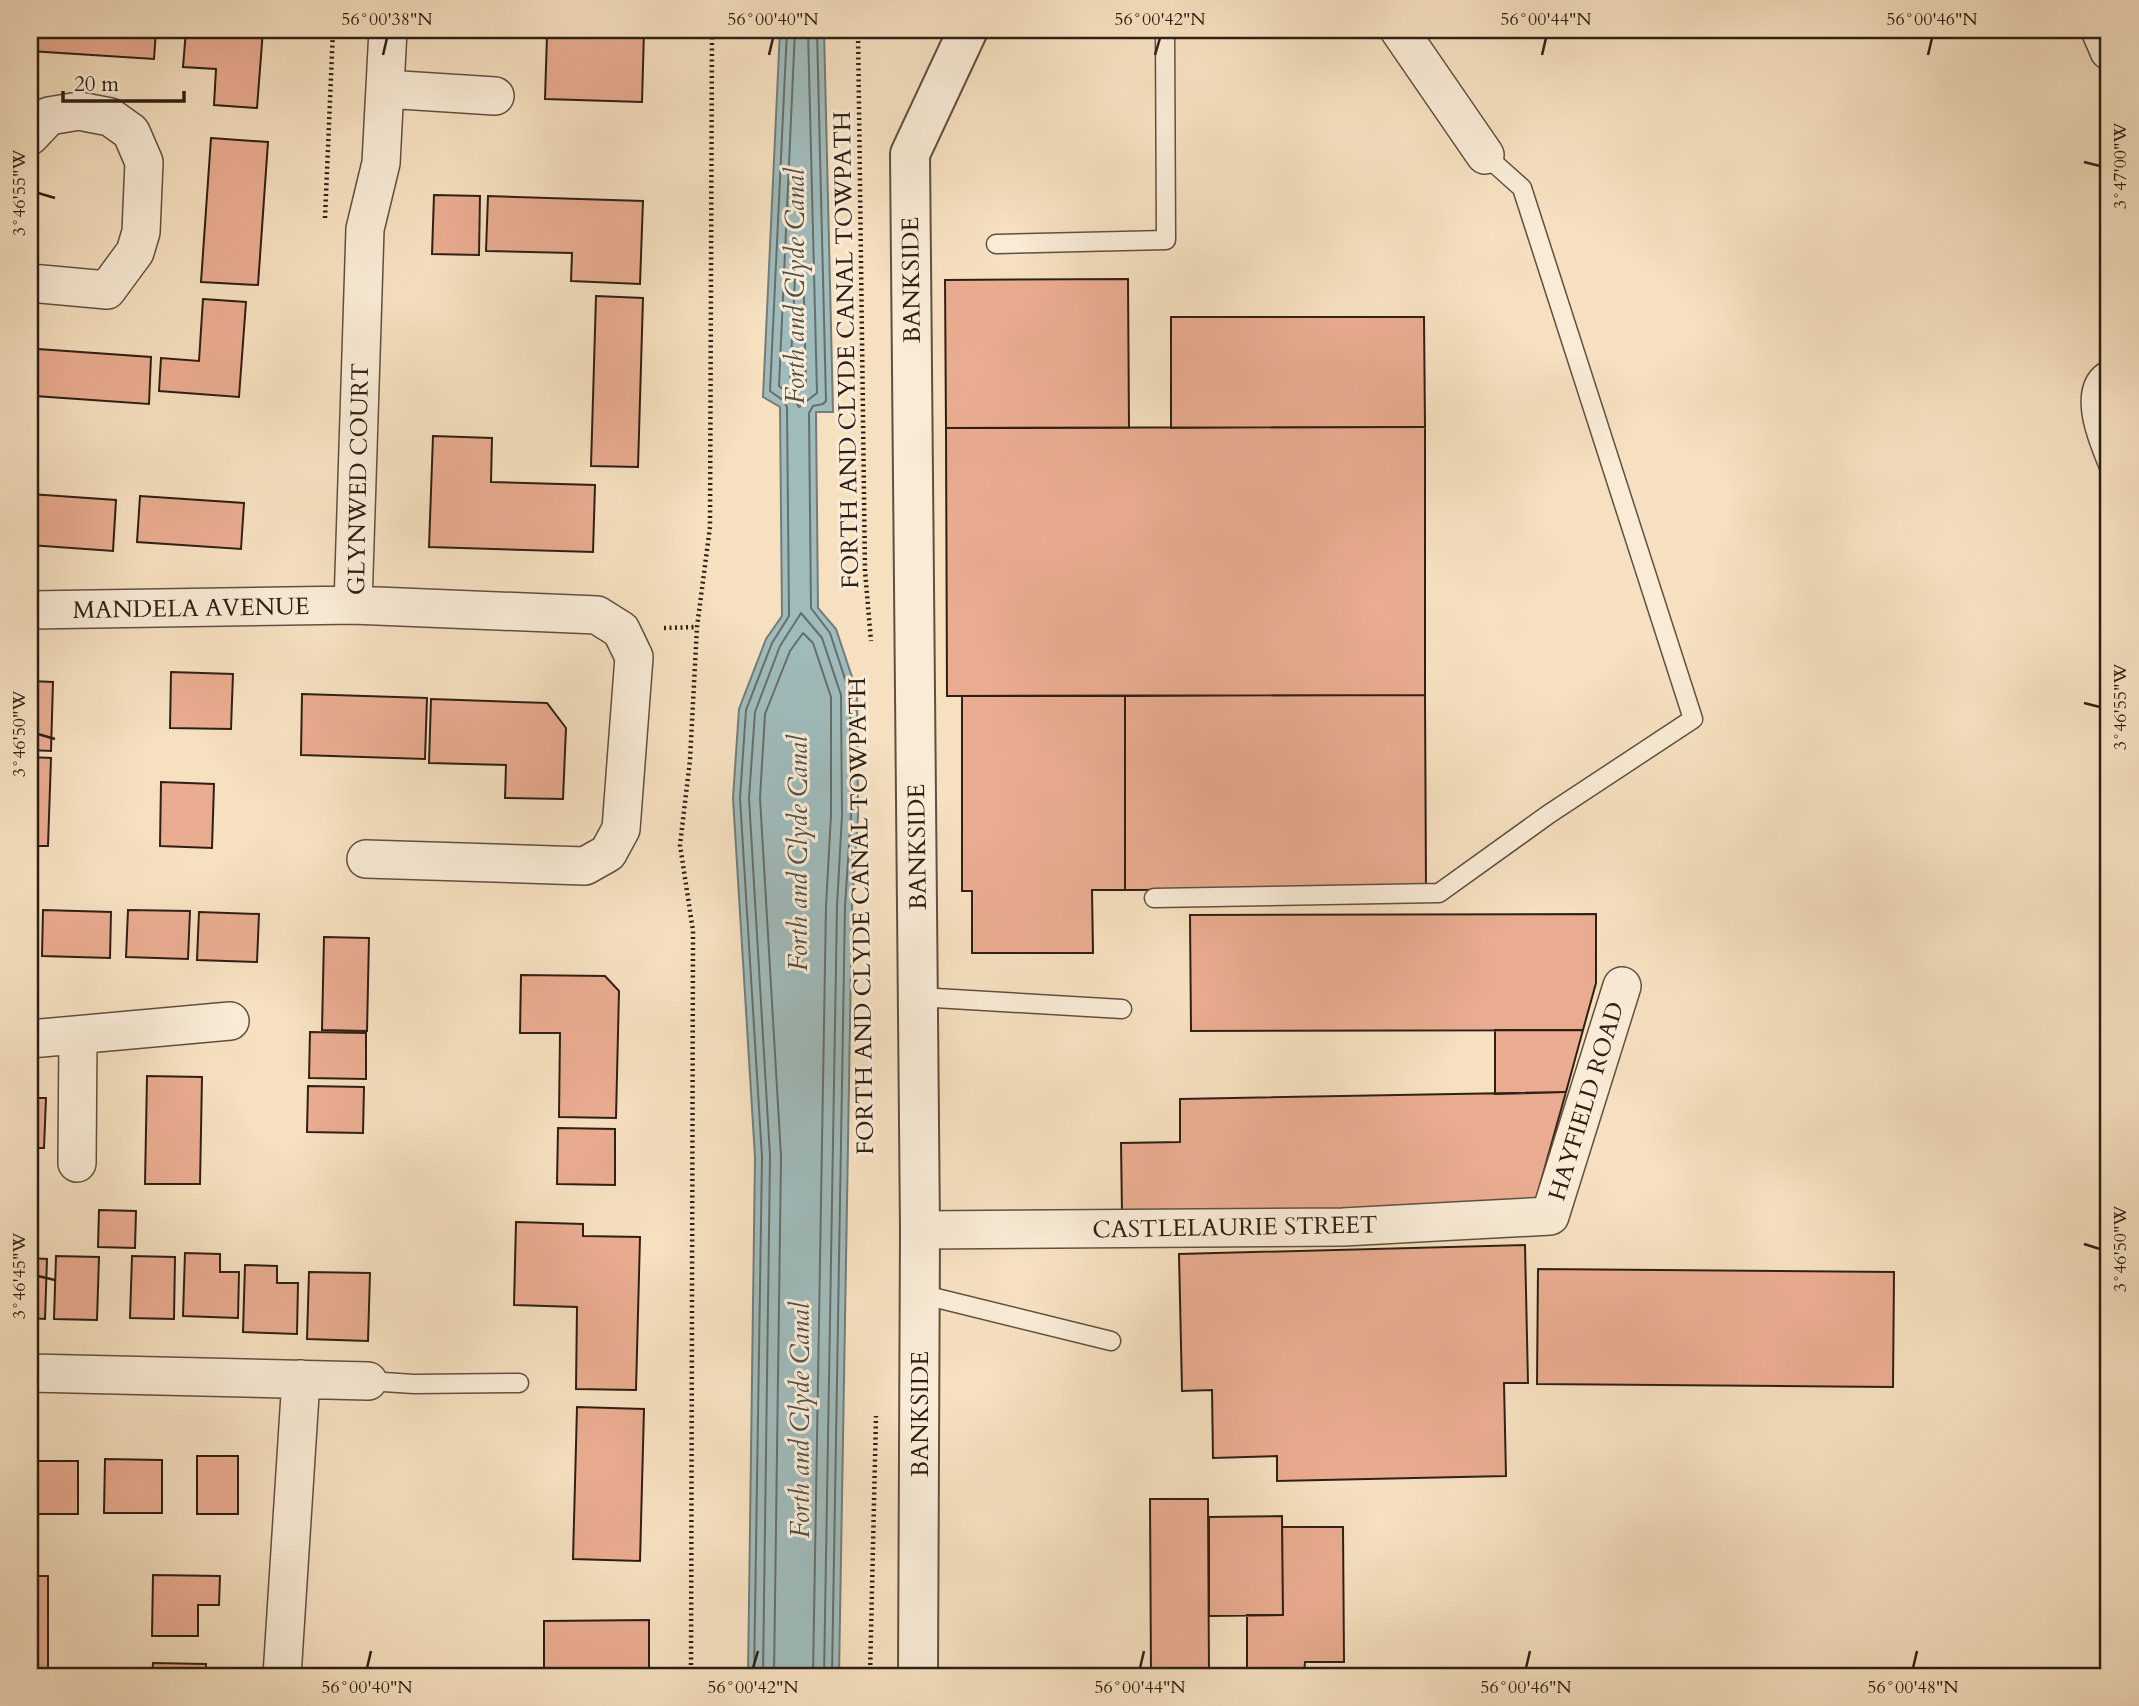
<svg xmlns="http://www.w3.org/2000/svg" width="2139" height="1706" font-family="Cardo,serif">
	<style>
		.water { fill: #9fbbbb; stroke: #727d79; stroke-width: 2 }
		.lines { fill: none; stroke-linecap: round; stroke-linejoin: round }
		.shore { stroke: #666e68; stroke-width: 2 }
		.building { fill: #eaac91; stroke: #2e2015; stroke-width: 2 }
		.service-casing { stroke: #605040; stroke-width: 21 }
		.minor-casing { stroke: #605040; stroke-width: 40 }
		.tertiary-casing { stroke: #605040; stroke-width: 42 }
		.path { stroke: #2e2015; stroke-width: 4.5; stroke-dasharray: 2 3.5; stroke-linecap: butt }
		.service { stroke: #f9ebd6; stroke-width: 18 }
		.minor { stroke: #f9ebd6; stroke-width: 37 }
		.tertiary { stroke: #f9ebd6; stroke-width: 38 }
		.ticks { fill: none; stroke: #2e2015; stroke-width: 2.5 }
		.labels { text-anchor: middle; stroke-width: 6; stroke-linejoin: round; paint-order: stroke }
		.street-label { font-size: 24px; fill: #2e2015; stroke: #f9ebd6 }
		.water-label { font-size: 26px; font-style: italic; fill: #504e47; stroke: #f9ebd6 }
		.neatline { fill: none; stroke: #2e2015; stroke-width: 2.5 }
		.ticks-label { font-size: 18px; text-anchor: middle; fill: #2e2015 }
	</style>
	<rect width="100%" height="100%" fill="#f6e0c0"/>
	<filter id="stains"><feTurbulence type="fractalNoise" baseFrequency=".00286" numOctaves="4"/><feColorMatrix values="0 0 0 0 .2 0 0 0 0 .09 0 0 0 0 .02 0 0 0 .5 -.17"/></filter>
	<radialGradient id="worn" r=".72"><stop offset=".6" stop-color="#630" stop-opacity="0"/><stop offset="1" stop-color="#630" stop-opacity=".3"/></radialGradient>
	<path class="water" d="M780,30h44l9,382h-17l2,196 18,21 21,63 1,124 -6,90 -13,770h-91l7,-519 -22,-359 6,-89 27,-70 16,-23 -2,-209 -17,-10z"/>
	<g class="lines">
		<path class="shore" d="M795,30l-16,356 13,10 7,11 18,-14 -9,-363
			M817,30l9,371 -3,3 -10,2 -4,7 2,195 19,25 20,61 1,122 -6,90 -13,770
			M799,253l4,4 3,128 -4,5 -12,-10 6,-123z
			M754,1676l8,-519 -22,-359 6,-88 26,-67 17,-27 -2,-209 -3,-6 -14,-10 17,-361
			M763,1676l7,-520 -21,-358 6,-86 25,-66 21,-33 21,25 19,57 1,120 -5,91 -13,770
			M774,1676l7,-520 -21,-358 5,-84 25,-63 13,-18 10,10 18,54v118l-5,91 -13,770"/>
	</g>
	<path class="building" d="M30,30h126l-2,29 -124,-8z
		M186,30h77l-6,78 -43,-3 2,-36 -33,-2z
		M591,30h53l-2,72 -97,-3 2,-64 44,1z
		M211,138l57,4 -10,143 -57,-3z
		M434,195l46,1 -1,59 -47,-1z
		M488,196l155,5 -3,83 -69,-3 1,-28 -86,-2z
		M1128,279l1,149h-183l-1,-148z
		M596,296l47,2 -5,169 -47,-1z
		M203,299l43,3 -7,95 -80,-6 2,-33 38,3z
		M1171,317h253l1,110 -254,1z
		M38,349l113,8 -2,47 -114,-8z
		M1425,427v268l-478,1 -1,-268z
		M433,436l59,2 -1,44 104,3 -2,67 -164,-5z
		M30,494l86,6 -3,51 -83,-6z
		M140,496l104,7 -3,46 -104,-7z
		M171,672l62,2 -2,55 -61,-1z
		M30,681l23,1 -2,69 -21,-1z
		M302,694l125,4 -2,61 -124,-4z
		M1425,695l1,194 -301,1v-194z
		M962,696h163v194h-33l1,63h-121v-62h-10z
		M431,699l116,4 19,25 -3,71 -58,-1 1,-33 -77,-2z
		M30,757l21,1 -3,88h-18z
		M161,782l53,2 -2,64 -52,-2z
		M43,910l68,2 -1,46 -68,-2z
		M128,910l62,1 -2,48 -62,-2z
		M199,912l60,2 -2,48 -60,-2z
		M1596,914v69l-13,47 -392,1 -1,-116z
		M324,937l45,1 -2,93 -45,-1z
		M521,975l84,1 14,15 -3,127 -57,-1 1,-84h-40z
		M1495,1030h88l-17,62 -71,2z
		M310,1032l56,1v46l-57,-1z
		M147,1076l55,1 -2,107h-55z
		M308,1086l56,1 -1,46 -56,-1z
		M1566,1092l-32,114 -412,8 -1,-71 59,-1v-43z
		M30,1098h16l-2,50h-14z
		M558,1128l57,1v56l-58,-1z
		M99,1210l37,1 -1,37 -37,-1z
		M516,1222l67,2v12l57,1 -4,153 -60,-1 1,-82 -63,-2z
		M1525,1245l3,138h-24l2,93 -229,5v-25l-64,2 -1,-68 -30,1 -3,-137z
		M185,1253l35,1v18h19l-1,46 -55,-2z
		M56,1256l43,1 -2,63 -43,-1z
		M132,1256l43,1 -1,62 -44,-1z
		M30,1258l17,1 -2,60 -15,-1z
		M245,1265l32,1v17h21l-1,51 -54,-2z
		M1538,1269l356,3 -1,115 -356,-3z
		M309,1272l61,1 -2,68 -61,-2z
		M577,1407l67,2 -4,152 -67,-2z
		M197,1456h41v58h-41z
		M105,1459l57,1v53h-58z
		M30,1461h48v53h-48z
		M1150,1499h58l1,177h-58z
		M1282,1516l1,99 -74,1v-99z
		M1282,1527h61l1,135h-39l-1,14h-57v-61h36z
		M153,1575l67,1 -1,29h-21v31h-46z
		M30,1576h18v100h-18z
		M649,1620v56l-105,-2v-53z
		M153,1663l53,1v12h-54z
		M1149,1671v5h-57v-3z"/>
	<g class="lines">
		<defs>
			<path id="service" d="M996,244l170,-4 -1,-210
				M2109,369c-35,17 -11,72 0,98
				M1154,898l285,-5 110,-79 144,-95 -171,-531 -37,-33
				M918,997l204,12
				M920,1294l191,47
				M368,1381l46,3 105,-1"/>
			<path id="minor" d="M1399,30l86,125
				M2100,30l9,21
				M385,89l110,7
				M30,136l19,-20 30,-5 31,6 21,15 13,30 -3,70 -6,20 -28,38 -77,-7
				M30,610l323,-5
				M366,859l219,7 23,-13 13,-24 13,-172 -13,-27 -24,-15 -244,-10 12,-376 16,-66 7,-133
				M30,1039l200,-18
				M77,1163l1,-127
				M920,1230l423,-3 207,-11 72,-230
				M30,1373l338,8
				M282,1676l19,-297"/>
			<path id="tertiary" d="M918,1676l2,-446 -10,-1076 58,-124"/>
		</defs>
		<use href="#service" class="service-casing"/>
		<use href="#minor" class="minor-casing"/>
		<use href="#tertiary" class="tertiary-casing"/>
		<path class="path" d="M858,30l7,541 6,70
			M325,218l8,-188
			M664,628l33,-1
			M691,1676l2,-745 -13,-86 10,-85 7,-133 13,-100 2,-497
			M870,1676l6,-260"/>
		<use href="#service" class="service"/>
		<use href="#minor" class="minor"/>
		<use href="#tertiary" class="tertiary"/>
	</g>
	<path class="ticks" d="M383,55l4,-17M769,55l4,-17M1155,55l5,-17M1542,55l4,-17M1928,55l4,-17M2084,162l16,4M38,193l17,5M2084,703l16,4M38,734l17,5M2084,1244l16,5M38,1276l17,4M367,1668l4,-17M753,1668l5,-17M1140,1668l4,-17M1526,1668l4,-17M1913,1668l4,-17"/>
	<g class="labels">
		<g class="street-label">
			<text transform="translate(911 280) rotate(-91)" y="8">BANKSIDE</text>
			<text transform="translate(846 350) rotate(-91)" y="8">FORTH AND CLYDE CANAL TOWPATH</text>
			<text transform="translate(358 479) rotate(-89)" y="8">GLYNWED COURT</text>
			<text transform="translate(191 608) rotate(-1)" y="8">MANDELA AVENUE</text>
			<text transform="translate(917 847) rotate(-91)" y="8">BANKSIDE</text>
			<text transform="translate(861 916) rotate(-91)" y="8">FORTH AND CLYDE CANAL TOWPATH</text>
			<text transform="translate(1586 1101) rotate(-73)" y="8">HAYFIELD ROAD</text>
			<text transform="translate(1235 1227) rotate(-1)" y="8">CASTLELAURIE STREET</text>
			<text transform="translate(920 1414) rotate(-90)" y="8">BANKSIDE</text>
		</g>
		<g class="water-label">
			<text transform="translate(795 286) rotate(-90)" y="9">Forth and Clyde Canal</text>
			<text transform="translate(798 853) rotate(-90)" y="9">Forth and Clyde Canal</text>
			<text transform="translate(800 1420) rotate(-90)" y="9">Forth and Clyde Canal</text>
		</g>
	</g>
	<rect width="2139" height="1706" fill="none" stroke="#f6e0c0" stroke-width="77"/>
	<path d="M63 91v10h121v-10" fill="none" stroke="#2e2015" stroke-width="3.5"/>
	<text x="74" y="91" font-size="21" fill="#2e2015" stroke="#f9ebd6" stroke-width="5" paint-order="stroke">20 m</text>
	<rect x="38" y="38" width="2062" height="1630" class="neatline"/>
	<g class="ticks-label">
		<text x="387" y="25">56°00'38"N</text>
		<text x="773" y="25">56°00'40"N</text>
		<text x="1160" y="25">56°00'42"N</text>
		<text x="1546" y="25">56°00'44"N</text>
		<text x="1932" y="25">56°00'46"N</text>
		<text transform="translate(2120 166) rotate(-90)" y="6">3°47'00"W</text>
		<text transform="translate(19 193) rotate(-90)" y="6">3°46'55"W</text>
		<text transform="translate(2120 707) rotate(-90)" y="6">3°46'55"W</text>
		<text transform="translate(19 734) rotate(-90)" y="6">3°46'50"W</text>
		<text transform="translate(2120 1249) rotate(-90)" y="6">3°46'50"W</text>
		<text transform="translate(19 1276) rotate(-90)" y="6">3°46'45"W</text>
		<text x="367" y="1693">56°00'40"N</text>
		<text x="753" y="1693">56°00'42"N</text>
		<text x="1140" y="1693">56°00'44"N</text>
		<text x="1526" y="1693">56°00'46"N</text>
		<text x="1913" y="1693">56°00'48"N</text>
	</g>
	<rect width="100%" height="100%" filter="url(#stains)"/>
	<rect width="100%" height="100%" fill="url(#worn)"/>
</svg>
